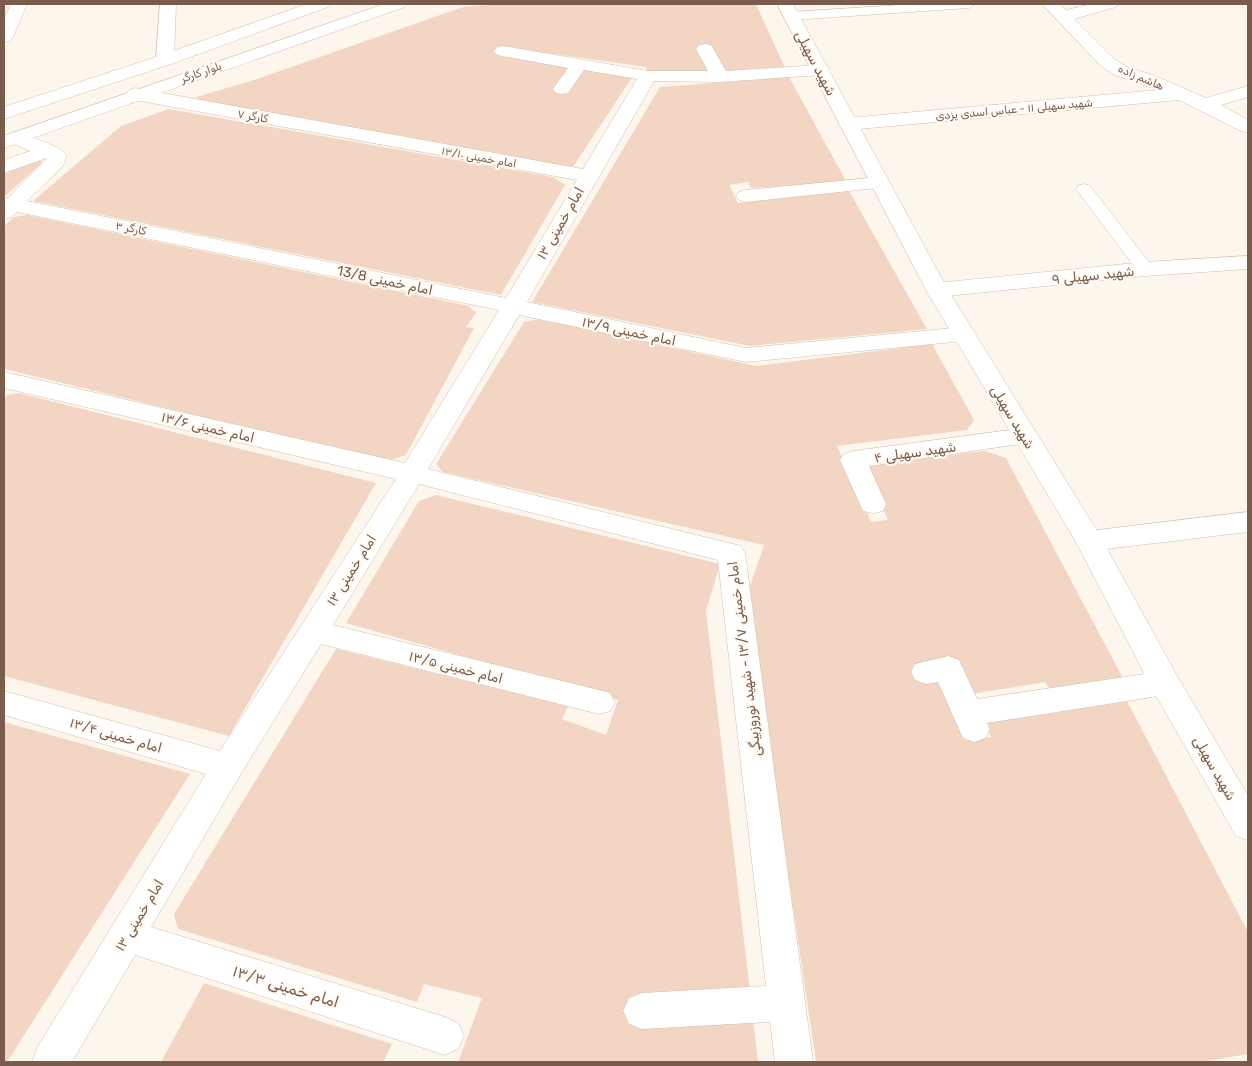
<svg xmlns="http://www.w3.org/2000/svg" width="1252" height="1066" font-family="Rubik,Vazirmatn,sans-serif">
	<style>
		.building { fill: #f3d5c3 }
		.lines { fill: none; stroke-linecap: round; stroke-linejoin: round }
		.service-casing { stroke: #d1beb0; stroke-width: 1 }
		.minor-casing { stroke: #d1beb0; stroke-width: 1 }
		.tertiary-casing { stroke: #d1beb0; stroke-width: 1 }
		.secondary-casing { stroke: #d6c0b0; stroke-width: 1 }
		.service { fill: #fff; fill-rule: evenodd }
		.minor { fill: #fff; fill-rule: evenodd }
		.tertiary { fill: #fff; fill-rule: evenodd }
		.secondary { fill: #fff; fill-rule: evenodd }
		.labels { text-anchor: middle; stroke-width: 4.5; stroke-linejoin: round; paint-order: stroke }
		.far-street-label { font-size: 11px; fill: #7a5c4d; stroke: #fffaf3 }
		.street-label { font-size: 14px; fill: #7a5c4d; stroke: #fffaf3 }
		.near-street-label { font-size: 16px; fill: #7a5c4d; stroke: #fffaf3 }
	</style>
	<rect width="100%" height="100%" fill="#fdf6ec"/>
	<path class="building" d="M502,4h254l29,64 -138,11 -1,-12 -141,-20 -12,6 140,23 -60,91 -127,-19 2,-4 -244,-41 -8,-6 55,-16 212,-74z
		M789,77l57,104 -95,7 -3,-6 -19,3 9,18 111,-12 78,138 -177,17 -218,-44 128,-215z
		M169,109l384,68 12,8 -64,110 -468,-94 88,-75z
		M35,160l8,2 -39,35v-25z
		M27,215l442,91 7,7 -10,14 8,1 -68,127 -19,6 -383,-92v-143l10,-9z
		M540,319l216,47 176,-22 42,76 -7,10 -130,16 34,76 17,-2 -25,-55 122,-14 21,7 118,222 -72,12 -7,-10 -74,12 -18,-33 -41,6 6,15 22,-3 27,62 24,-4 -8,-18 143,-20 122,233v122l-47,8h-385l-69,-467 17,-50 -321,-73 -7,-8 88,-142z
		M19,393l357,90 -147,253 -225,-60v-277l3,-4z
		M436,495l284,69 -14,47 52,451h-300l24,-64 -58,-14 -7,18 -239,-73 -4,-15 162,-265 232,57 -6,13 44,16 12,-35 -272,-77 73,-122z
		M4,722l186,52 -183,288h-3z
		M204,983l125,41 63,20 -9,18h-222z"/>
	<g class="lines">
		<defs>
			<path id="service" d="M916,4h59l-6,4 -178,12 -6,-4 6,-4z
				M1084,184l6,2 61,79 2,4 -2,4h-12l-63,-84 2,-3z"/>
			<path id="minor" d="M11,4h16l-14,33 -3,4 -6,1v-23z
				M160,4h16l-2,56 -3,4 -6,1 -6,-1 -3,-4z
				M1042,4h17l7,6 26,-6h26l-2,3 -42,12 39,39 14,9 26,8 53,23 42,-12v11l-27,8 27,15v13l-7,-2 -62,-31 -331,30 -7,-2 -2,-4 2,-4 7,-2 310,-28 -43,-15 -14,-9z
				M705,44l6,1 15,26 95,-6 6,1 3,4 -3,4 -6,1 -101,7 -66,-1 -127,221 219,46 218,-21 8,2 4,5 -4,5 -8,2 -218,21 -227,-47 -91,154 313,77 4,7 68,509h-38l-5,-40 -128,7 -13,-5 -6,-13 6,-13 13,-5 124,-7 -48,-426 -299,-76 -86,141 266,65 11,3 5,9 -5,9 -11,3 -278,-70 -82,133 -88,150 294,90 13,6 6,13 -6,13 -13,6 -310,-100 -63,107h-40l5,-14 169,-274 -202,-59v-24l216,60 176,-272 -392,-91v-16l401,91 94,-153 -482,-98 -6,5 -7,2v-22l4,1 39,-40 -43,15v-13l26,-9 -22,-9 -3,-4 3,-4c11,-3 52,12 59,21l-4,11 -36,35 479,97 71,-118 -442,-80 -6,-2 -3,-4 3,-4 6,-2 448,81 54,-90 -53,-9 -16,23 -6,1 -6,-1 -3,-4 15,-21 -71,-13 -3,-4 3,-4 6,-1 145,25h60l-12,-22 3,-4z
				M880,177l7,2 3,4 -3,4 -141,15 -7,-2 -3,-4 3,-4 7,-2z
				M1248,256v13l-103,7 -208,21 -8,-2 -3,-5 3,-5 8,-2 208,-21z
				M1025,428l9,2 4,6 -4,6 -165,24 17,38 -3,7 -10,2 -10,-2 -23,-51 4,-6 9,-3z
				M1248,512v20l-159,19 -10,-3 -4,-7 4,-7 10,-3z
				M948,656l11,4 18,39 188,-28 11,3 4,9 -4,9 -11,3 -178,28 3,6 -5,9 -11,4 -11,-4 -25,-56 -12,2 -11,-4 -4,-8 4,-8z"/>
			<path id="tertiary" d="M777,4h16l155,286 151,244 77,140 72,122v44l-12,-4 -82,-144 -78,-150 -150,-252z"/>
			<path id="secondary" d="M307,4h23l-2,3 -157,57 -167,55v-12l155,-51z
				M384,4h23l-2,3 -401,141v-12z"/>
		</defs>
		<use href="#service" class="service-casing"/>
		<use href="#minor" class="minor-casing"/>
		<use href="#tertiary" class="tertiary-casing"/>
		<use href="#secondary" class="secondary-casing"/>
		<use href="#service" class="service"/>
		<use href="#minor" class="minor"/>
		<use href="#tertiary" class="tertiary"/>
		<use href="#secondary" class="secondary"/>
	</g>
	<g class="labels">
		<g class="far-street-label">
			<text transform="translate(201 72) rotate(-19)" y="4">بلوار کارگر</text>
			<text transform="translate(1141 77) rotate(23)" y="4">هاشم زاده</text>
			<text transform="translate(1014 109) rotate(-5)" y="4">شهید سهیلی ۱۱ - عباس اسدی یزدی</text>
			<text transform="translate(253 116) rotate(10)" y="4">کارگر ۷</text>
			<text transform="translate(479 157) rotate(10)" y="4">امام خمینی ۱۳/۱۰</text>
			<text transform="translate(131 228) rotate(11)" y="4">کارگر ۳</text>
		</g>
		<g class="street-label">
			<text transform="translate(816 63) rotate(62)" y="5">شهید سهیلی</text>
			<text transform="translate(560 223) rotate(-60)" y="5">امام خمینی ۱۳</text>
			<text transform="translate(1093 275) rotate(-6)" y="5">شهید سهیلی ۹</text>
			<text transform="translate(385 280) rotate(12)" y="5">امام خمینی 13/8</text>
			<text transform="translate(629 331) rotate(12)" y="5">امام خمینی ۱۳/۹</text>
			<text transform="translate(1013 417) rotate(59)" y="5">شهید سهیلی</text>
			<text transform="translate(208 427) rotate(13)" y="5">امام خمینی ۱۳/۶</text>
			<text transform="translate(915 452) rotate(-8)" y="5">شهید سهیلی ۴</text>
			<text transform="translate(351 570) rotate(-58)" y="5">امام خمینی ۱۳</text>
			<text transform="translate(744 659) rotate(-97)" y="5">امام خمینی ۱۳/۷ - شهید نوروزبیگی</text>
			<text transform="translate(456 667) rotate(14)" y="5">امام خمینی ۱۳/۵</text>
			<text transform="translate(116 735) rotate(16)" y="5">امام خمینی ۱۳/۴</text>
			<text transform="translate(1215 768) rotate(60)" y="5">شهید سهیلی</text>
			<text transform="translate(139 915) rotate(-59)" y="5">امام خمینی ۱۳</text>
		</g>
		<g class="near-street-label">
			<text transform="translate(286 986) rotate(17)" y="6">امام خمینی ۱۳/۳</text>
		</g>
	</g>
	<rect width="1252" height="1066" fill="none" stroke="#7a5c4d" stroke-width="10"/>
</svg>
